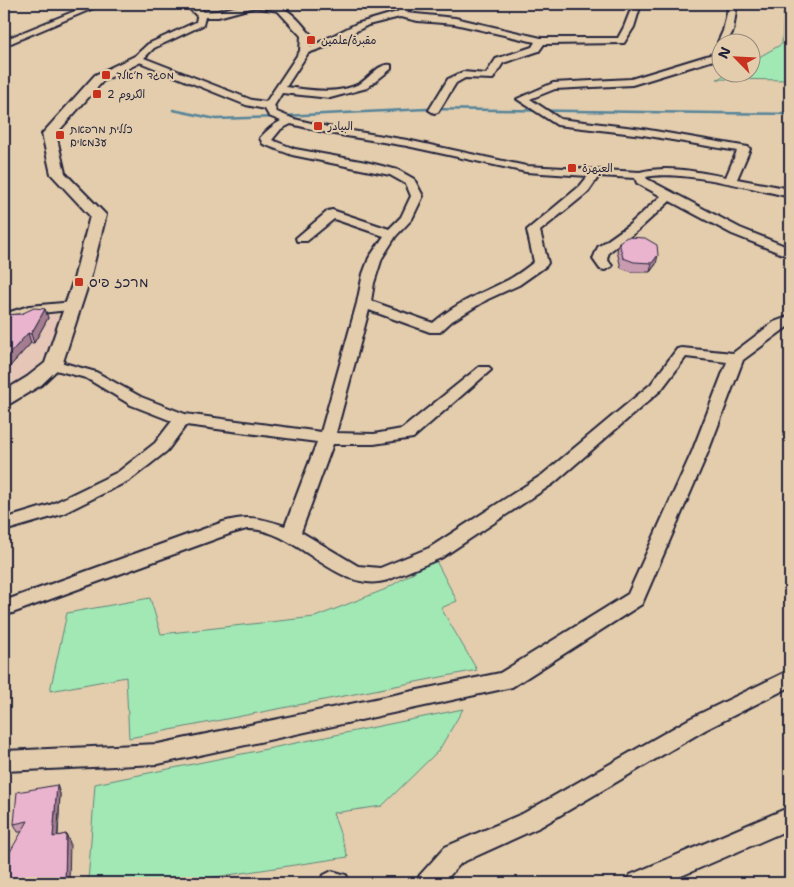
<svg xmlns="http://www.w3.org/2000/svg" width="794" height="887" font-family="'Shantell Sans','Playpen Sans Arabic','Playpen Sans Hebrew',sans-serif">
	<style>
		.built { fill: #e5c6b7 }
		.green { fill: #a1e8b5; stroke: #628578 }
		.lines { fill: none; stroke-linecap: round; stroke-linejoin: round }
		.stream { stroke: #568499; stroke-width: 2.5 }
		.minor-casing { stroke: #22223b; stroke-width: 4 }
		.tertiary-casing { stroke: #22223b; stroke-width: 4 }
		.minor { fill: #e3cdad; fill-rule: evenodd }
		.tertiary { fill: #e3cdad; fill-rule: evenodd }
		.wall { fill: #c99bb1; stroke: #22223b }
		.shaded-wall { fill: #a47e90; stroke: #22223b }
		.building { fill: #eab4ce; stroke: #22223b }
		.poi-dot { fill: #c8321e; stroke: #e3cdad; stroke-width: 2 }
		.labels { text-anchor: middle; stroke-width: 4.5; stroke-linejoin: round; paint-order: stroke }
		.far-poi-label { font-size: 11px; fill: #22223b; stroke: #e3cdad; text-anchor: start }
		.poi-label { font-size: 14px; fill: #22223b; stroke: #e3cdad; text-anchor: start }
	</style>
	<rect width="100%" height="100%" fill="#e3cdad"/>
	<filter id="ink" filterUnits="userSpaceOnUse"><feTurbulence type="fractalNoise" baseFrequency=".02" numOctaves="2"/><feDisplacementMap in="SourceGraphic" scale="10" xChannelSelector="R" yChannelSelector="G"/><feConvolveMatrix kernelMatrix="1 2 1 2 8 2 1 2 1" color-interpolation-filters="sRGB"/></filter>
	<g filter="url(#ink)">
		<path class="built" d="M51,314l11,3 -16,39 -18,19 -24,16v-69l25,-6z"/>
		<path class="green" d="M784,4h6v76l-73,-1 15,-6 20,-1v-11l30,-17z
			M435,559l22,42 -16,7 36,62 -348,68 -3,-61 -76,14 17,-78 83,-15 11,36 154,-17 71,-28z
			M463,709l-24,41 -57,56 -49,7 15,44 -173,26h-87l7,-99z"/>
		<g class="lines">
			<path class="stream" d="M173,110l43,9 60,-2
				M283,116l143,-7 364,5"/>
			<defs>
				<path id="minor" d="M92,4h11l-99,42v-6z
					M246,4c36,0 42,2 65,31l-1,12 46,-23 41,-12 8,-8h9l-8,9 49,5 86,20h77l6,-11 9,-23h8l-7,23 -10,16 -80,1 -5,7 -36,12 -10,16 -28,-1 -9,5 -18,29 -4,1 -5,-3 19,-31 15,-7 23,2 10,-15 36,-12 3,-5 -80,-18 -37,-3 -18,-4 -32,8 -40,21 -20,7 -22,34c25,3 50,8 73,-3 10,-5 20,-22 32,-19v4l-24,19 -37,10 -48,-5 -8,13 3,6 17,7 34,8 79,13 119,26 114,6c28,-7 58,0 86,5l11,-26 -94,-16 -86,-10 -40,-26 36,-16 78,-4 82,-25 7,-10 -2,-2 5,-11 6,-27h8l-4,27 -6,11h-5l-2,16 -88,27 -77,4 -25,10 30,20 83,10 105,18 2,2 -13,30 53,10v8c-35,-8 -111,-28 -144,-20l1,2 93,49 50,20v9l-58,-23 -62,-33 -33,30 -28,21 -2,7 5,7 -7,4 -5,-1 -7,-10 5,-12 31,-22 32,-29 -24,-13 -2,-5 -36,-2 -11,16 -48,39 8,32 -2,3 -27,19 -31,14 -36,22 -12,11h-10l-61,-22 -33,123 38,1 28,-5 77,-62h10l2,3 -78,68 -39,6h-41l-32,88 57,34 22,2 49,-20 113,-73 109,-91 26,-35 5,-1 51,5 41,-31 16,-6v9l-47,35 -35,92 -66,152 -130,83 -354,77 -154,7v-20l154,-7 342,-71 128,-79 64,-142 35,-90 -41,-5 -25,33 -107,93 -113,75 -53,22c-51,16 -90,-52 -141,-51 -5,1 -10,3 -15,4l-228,83v-15l219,-79c25,-7 38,-4 62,4l32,-84 -131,-17 -19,26 -37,29 -68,34 -58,17v-12l46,-14 68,-33 37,-29 17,-22 -41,-16 -45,-27 -38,-10 -2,-3 2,-3 5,-2 43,12 45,25 44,17 136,18 36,-129 6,-29 6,-16 15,-22 -50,-17 -27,22h-10l-1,-3 32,-27 4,-1 57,19 12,-12 10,-21 -5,-12 -16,-9 -98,-20 -29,-11 -3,-6c6,-7 13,-13 21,-17l-12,-5 -4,-7 -19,-4 -114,-46 16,-15 48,-22 2,-10 20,-1zM255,7l23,4 23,25 -1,15 -34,51 -14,-2 -108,-42 10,-10 49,-23 2,-8h13zM291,124l37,9 79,13 119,26 62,4 -8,10 -53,44 7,32c-8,6 -17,13 -26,18 -26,13 -53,23 -75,43l-62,-22 3,-18 8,-25 14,-22 16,-17 11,-23 -9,-17 -16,-9 -32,-8 -71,-13 -23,-9 9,-11z
					M74,302l5,1 2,3 -2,3 -48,5 -27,9v-9l25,-8z
					M790,670v17l-85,43 -165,97 -79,36 -18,20h-27l4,-8 25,-28 79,-34 167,-95z
					M790,807v22l-125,54h-39l4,-8z
					M332,871l14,4 4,8h-30l4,-8z"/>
				<path id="tertiary" d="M185,4h11l10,10 -5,3 -4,-1z
					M137,55l4,1 2,3 -2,3 -38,19 -47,53 9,39 41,42 -16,64 -28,86 -21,20 -30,18 -7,2v-14l23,-14 18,-14 29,-84 16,-63 -39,-42 -9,-40 53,-59z"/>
			</defs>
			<use href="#minor" class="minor-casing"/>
			<use href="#tertiary" class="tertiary-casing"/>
			<use href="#minor" class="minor"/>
			<use href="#tertiary" class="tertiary"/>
		</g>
		<path class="wall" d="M619,242l37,22 -6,8h-18l-11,-4 -4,-17z
			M45,309l3,9 -14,25h-3l-27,30v-58l17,-1z
			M57,785l3,9 -2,42 8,-2 4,9 -48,-11h-4l-4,-8z"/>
		<path class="shaded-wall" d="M658,255l-2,9 -6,8 2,-9z
			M45,309l3,9 -14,25 -3,-9z
			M28,333l3,10 -27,30v-13z
			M57,785l3,9 -3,52 -4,-9z
			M66,834l4,9 -1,40h-4z"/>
		<path class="building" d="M627,237l18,1 12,7 1,10 -6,8 -18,-1 -11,-4 -4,-16z
			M34,308l11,1 -14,25 -3,-1 -24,27v-45l17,-1z
			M57,785l-4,52 13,-3 -1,49h-61v-21l24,-41 -14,3 3,-32z"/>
	</g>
	<g class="poi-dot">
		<rect x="306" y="35" width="10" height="10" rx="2.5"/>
		<rect x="101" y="70" width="10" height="10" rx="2.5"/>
		<rect x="92" y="89" width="10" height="10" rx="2.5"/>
		<rect x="313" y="121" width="10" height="10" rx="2.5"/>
		<rect x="55" y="130" width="10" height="10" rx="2.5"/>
		<rect x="567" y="163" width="10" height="10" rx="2.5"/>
		<rect x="74" y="277" width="10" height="10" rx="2.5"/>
	</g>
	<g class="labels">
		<g class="far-poi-label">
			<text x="321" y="44">مقبرة/علمين</text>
			<text x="116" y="79">מסגד ח׳אלד</text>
			<text x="107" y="98">الكروم 2</text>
			<text x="328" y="130">البيادر</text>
			<text x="70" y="133">כללית מרפאת<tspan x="70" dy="13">עצמאים</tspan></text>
			<text x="582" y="172">العبهرة</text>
		</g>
		<g class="poi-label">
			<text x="89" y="287">מרכז פיס</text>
		</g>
	</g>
	<rect width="794" height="887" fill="none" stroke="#e3cdad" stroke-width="20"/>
	<rect x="10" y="10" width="774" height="867" fill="none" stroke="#22223b" stroke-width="2" filter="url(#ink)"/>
	<g transform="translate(736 58) rotate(294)"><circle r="24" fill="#e3cdad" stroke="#96897f"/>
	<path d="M0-4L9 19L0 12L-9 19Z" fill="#c8321e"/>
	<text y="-8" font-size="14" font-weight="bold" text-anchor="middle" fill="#22223b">N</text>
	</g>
</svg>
